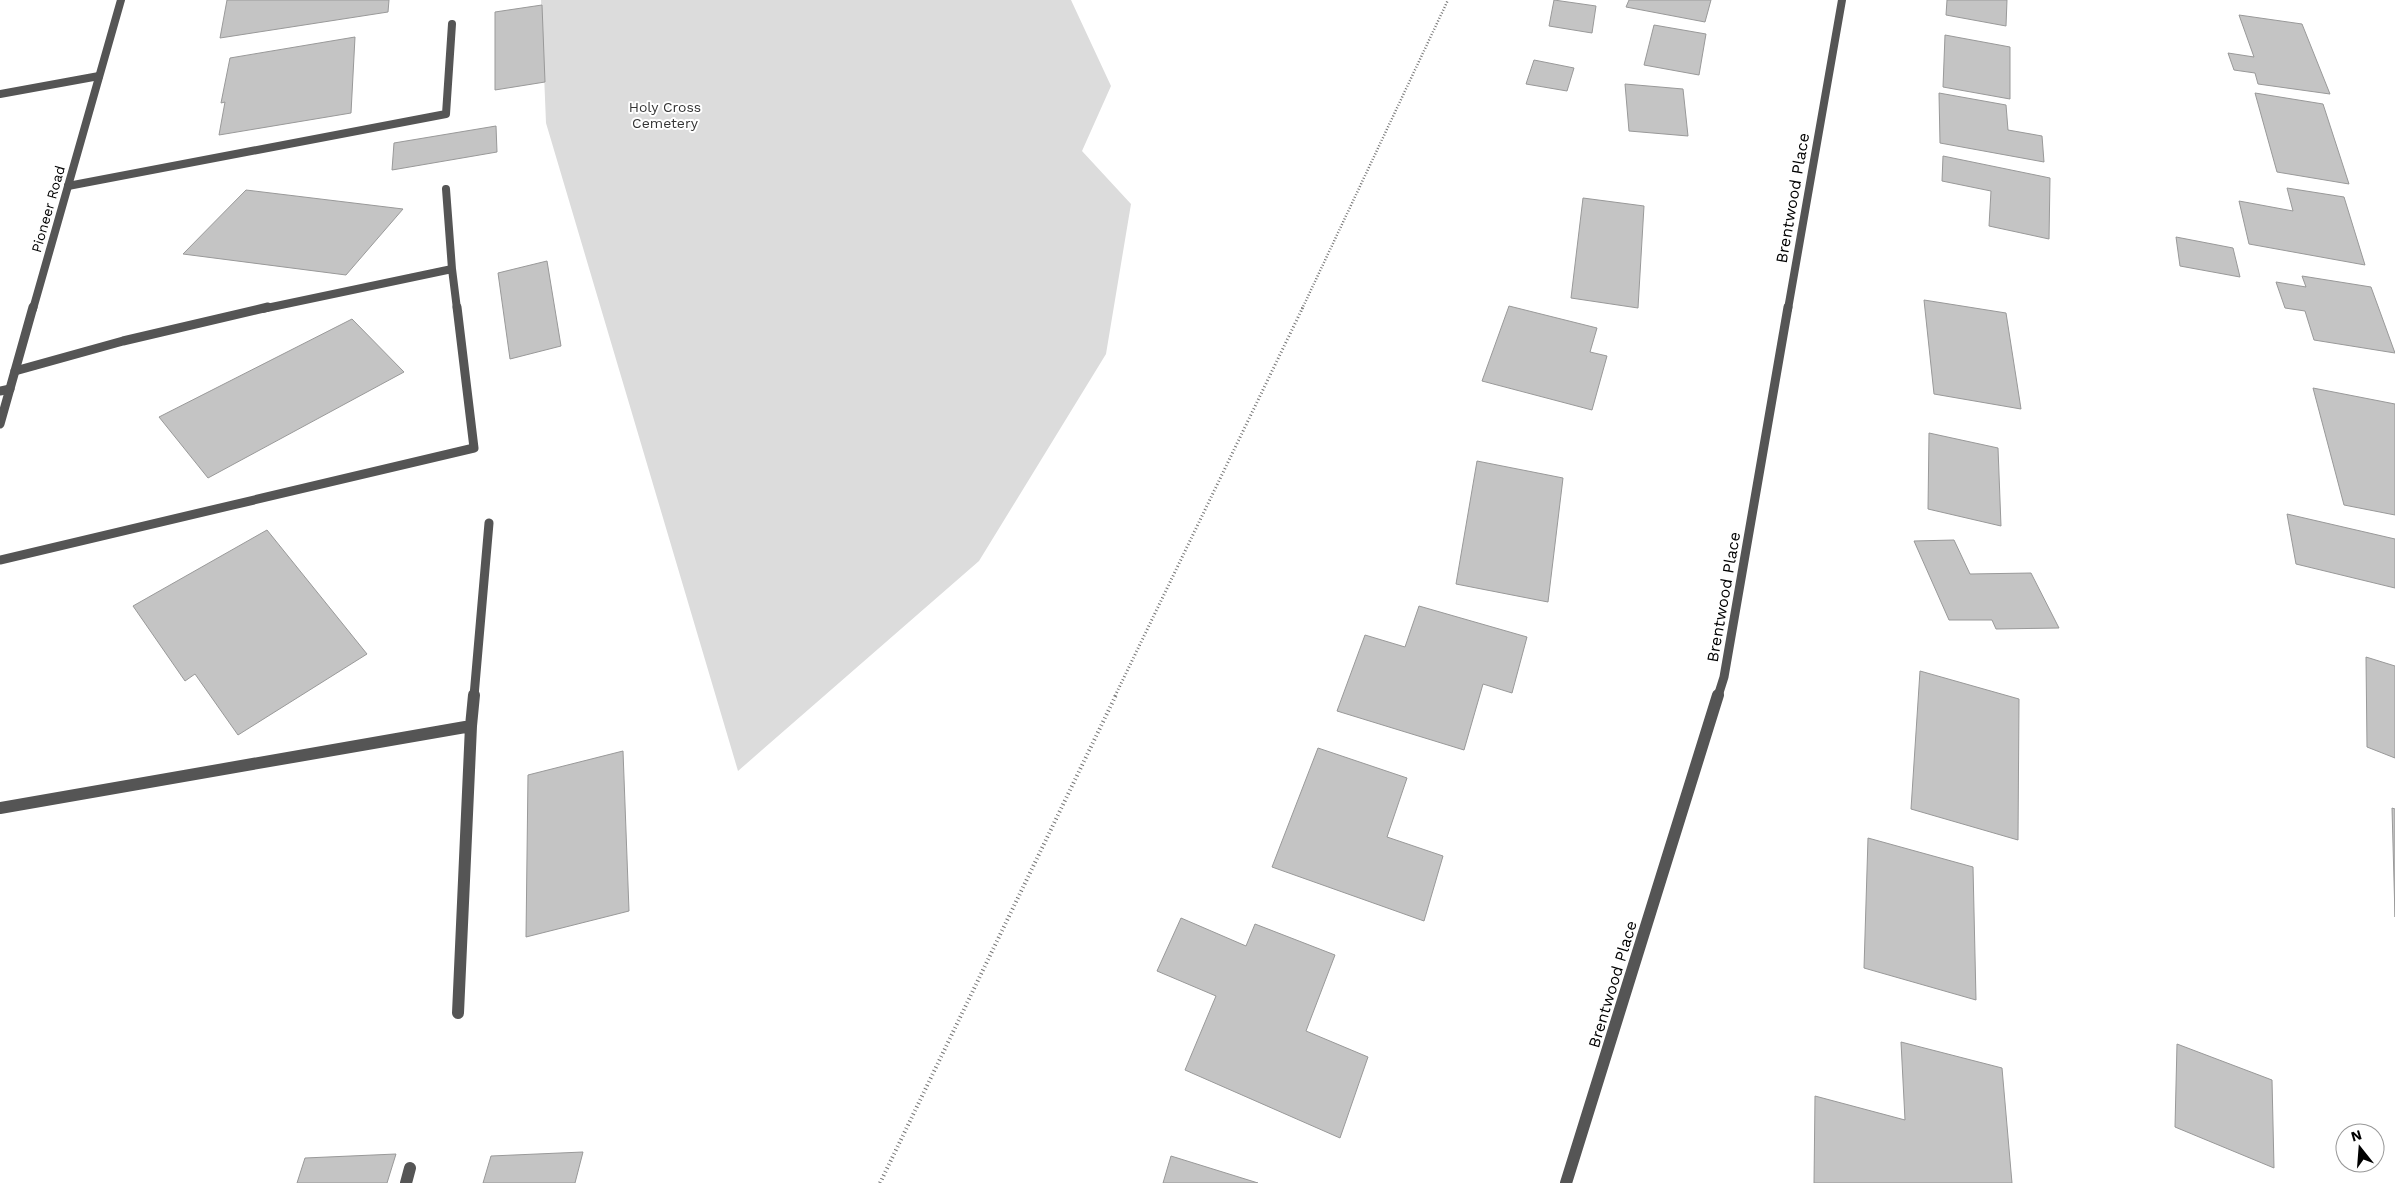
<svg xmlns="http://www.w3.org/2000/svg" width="2395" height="1183" font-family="'Work Sans',sans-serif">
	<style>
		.green { fill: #dcdcdc }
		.building { fill: #c4c4c4; stroke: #999 }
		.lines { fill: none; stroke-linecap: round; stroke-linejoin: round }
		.path-far2 { stroke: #777; stroke-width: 2.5; stroke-dasharray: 1 2; stroke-linecap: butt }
		.path-far1 { stroke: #777; stroke-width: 3; stroke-dasharray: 1 2.5; stroke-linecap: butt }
		.path { stroke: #777; stroke-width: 4; stroke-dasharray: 1 3; stroke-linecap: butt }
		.lane-far2 { stroke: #555; stroke-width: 8 }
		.lane-far1 { stroke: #555; stroke-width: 9 }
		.lane { stroke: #555; stroke-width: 12 }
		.street-far2 { stroke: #555; stroke-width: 8 }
		.street-far1 { stroke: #555; stroke-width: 9 }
		.street { stroke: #555; stroke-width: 12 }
		.labels { text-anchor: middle; stroke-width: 4; stroke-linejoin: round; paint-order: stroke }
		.far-park-label { font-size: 14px; fill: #333; stroke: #fff }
		.far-street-label { font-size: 14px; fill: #000; stroke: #fff }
		.street-label { font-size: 16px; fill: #000; stroke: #fff }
	</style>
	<rect width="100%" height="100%" fill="#fff"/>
	<path class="green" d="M541,0h530l40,86 -29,65 49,53 -25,150 -127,207 -241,210 -192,-648z"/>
	<path class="building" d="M227,0h162l-1,12 -168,26z
		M1554,0l42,6 -4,27 -43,-7z
		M1629,0h82l-6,22 -79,-15z
		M1947,0h60l-1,26 -60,-11z
		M542,5l3,77 -50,8v-78z
		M2239,15l63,9 28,70 -72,-10 -3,-11 -21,-3 -6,-17 26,4z
		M1654,25l52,9 -7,41 -55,-10z
		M1945,35l65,12v52l-67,-12z
		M355,37l-4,76 -132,22 6,-33 -4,1 9,-45z
		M1534,60l40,8 -7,23 -41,-7z
		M1625,84l58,5 5,47 -59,-5z
		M1939,93l67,12 2,25 34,6 2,26 -104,-19z
		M2255,93l68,11 26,80 -72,-12z
		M496,126l1,26 -105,18 2,-27z
		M1943,156l107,22 -1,61 -60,-13 2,-35 -49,-10z
		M2287,188l57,9 21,68 -116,-21 -10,-43 54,10z
		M246,190l157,19 -57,66 -163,-21z
		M1583,198l61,8 -6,102 -67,-10z
		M2176,237l57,11 7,29 -60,-11z
		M547,261l14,85 -51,13 -12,-86z
		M2302,276l69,11 24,66 -81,-13 -9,-29 -20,-3 -9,-26 30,5z
		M1924,300l82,13 15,96 -87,-15z
		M1509,306l88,22 -7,24 17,4 -15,54 -110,-29z
		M352,319l52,53 -196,106 -49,-61z
		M2313,388l82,16v111l-51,-10z
		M1929,433l69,15 3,78 -73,-17z
		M1477,461l86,17 -15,124 -92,-18z
		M2287,514l108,25v49l-99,-24z
		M267,530l100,124 -129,81 -43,-61 -10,7 -52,-75z
		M1954,540l16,34 61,-1 28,55 -63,1 -4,-9h-43l-35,-79z
		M1419,606l108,31 -15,56 -29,-9 -19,66 -127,-39 28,-76 40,12z
		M2366,657l29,9v92l-28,-11z
		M1920,671l99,28 -1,141 -107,-31z
		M1318,748l89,30 -20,59 56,19 -19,65 -152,-54z
		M623,751l6,160 -103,26 2,-162z
		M2392,808l3,1v108z
		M1868,838l105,29 3,133 -112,-32z
		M1181,918l65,28 9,-22 80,31 -29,76 62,26 -28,81 -155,-68 31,-74 -59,-25z
		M1901,1042l101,26 10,115h-198l1,-87 90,24z
		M2177,1044l95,36 2,88 -99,-41z
		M583,1152l-8,31h-92l8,-27z
		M396,1154l-9,29h-90l8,-25z
		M1171,1156l87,27h-95z"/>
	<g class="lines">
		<path class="path-far2" d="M1302,309l146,-309"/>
		<path class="path-far1" d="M1115,696l188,-389"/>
		<path class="path" d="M880,1183l236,-488"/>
		<path class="lane-far2" d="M0,94l99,-18
			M68,186l378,-72 6,-90
			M452,269l5,40
			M262,309l190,-40 -6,-80"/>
		<path class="lane-far1" d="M15,371l108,-30 145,-34
			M0,391l10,-2
			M0,560l474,-112 -17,-141
			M474,696l15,-173"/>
		<path class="lane" d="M0,808l471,-82 3,-31
			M458,1013l13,-287
			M406,1183l4,-15"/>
		<path class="street-far2" d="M33,309l88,-309
			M1788,309l54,-309"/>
		<path class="street-far1" d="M0,424l33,-117
			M1718,696l6,-19 64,-370"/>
		<path class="street" d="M1566,1183l152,-488"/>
	</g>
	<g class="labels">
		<g class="far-park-label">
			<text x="665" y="112">Holy Cross<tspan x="665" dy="16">Cemetery</tspan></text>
		</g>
		<g class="far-street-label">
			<text transform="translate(48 209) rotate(-74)" y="5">Pioneer Road</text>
		</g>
		<g class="street-label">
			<text transform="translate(1792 198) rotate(-80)" y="6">Brentwood Place</text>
			<text transform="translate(1723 597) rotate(-80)" y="6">Brentwood Place</text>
			<text transform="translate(1612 984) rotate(-73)" y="6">Brentwood Place</text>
		</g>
	</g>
	<g transform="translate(2360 1148) rotate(343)"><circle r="24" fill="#ffffff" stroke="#999999"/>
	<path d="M0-4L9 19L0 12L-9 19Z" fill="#000000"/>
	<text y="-8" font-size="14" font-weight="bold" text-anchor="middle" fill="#000000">N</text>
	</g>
</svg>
